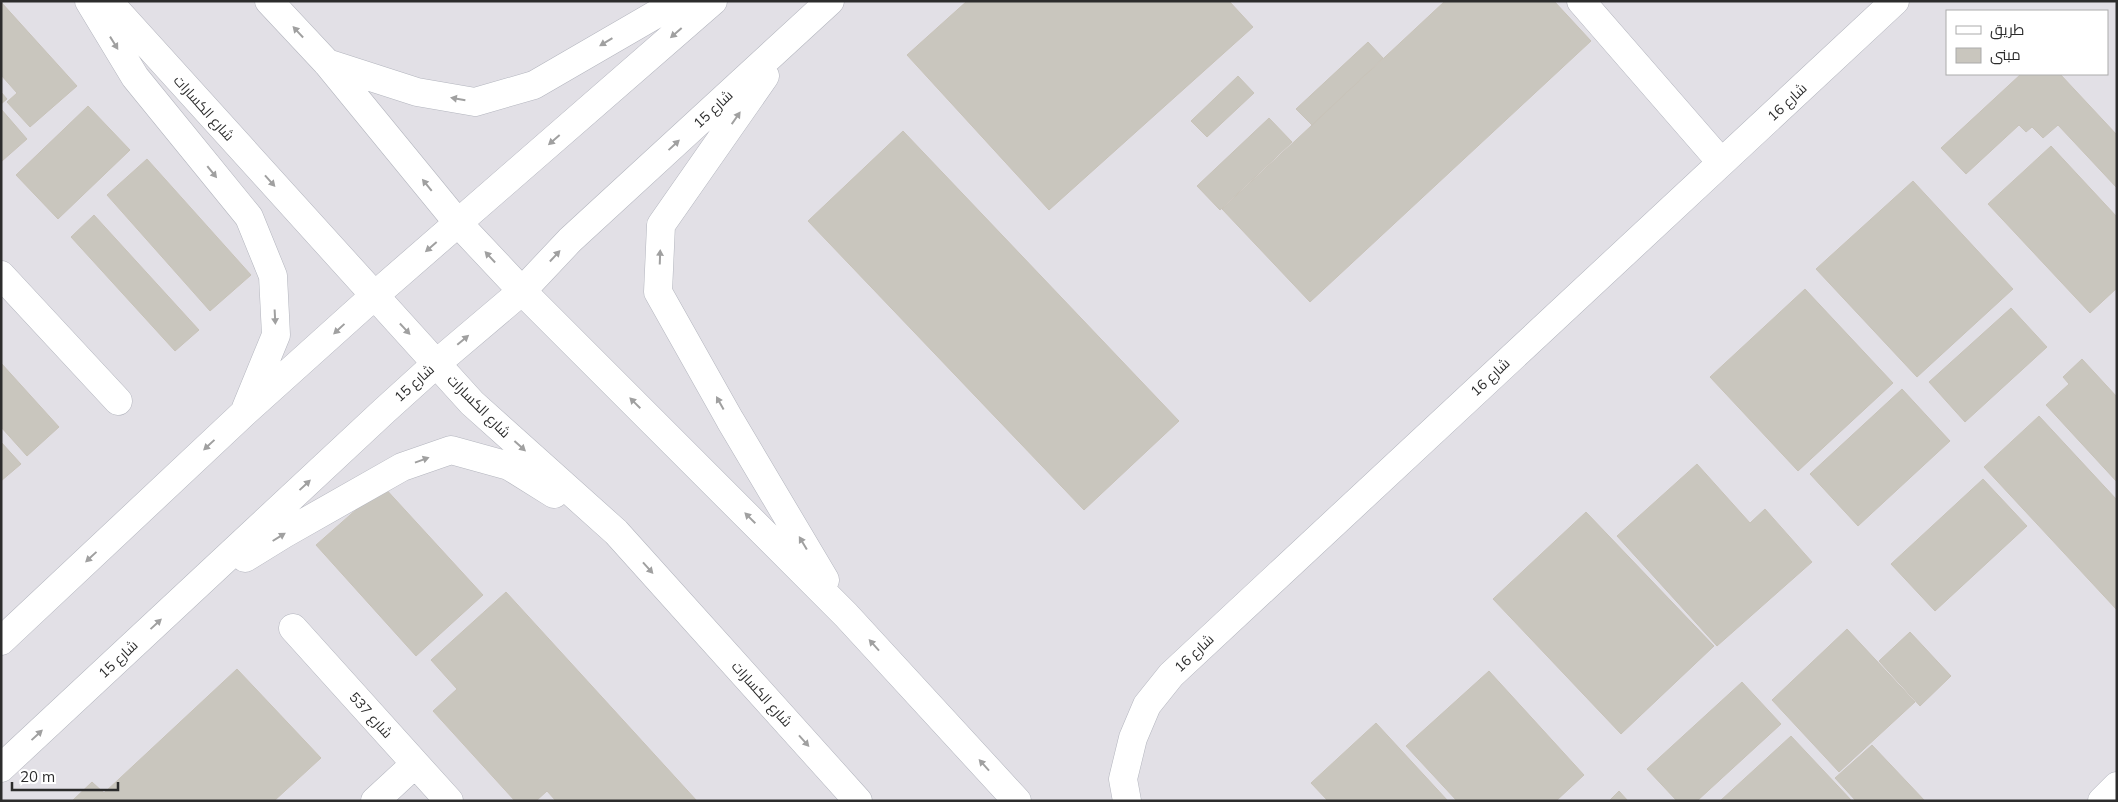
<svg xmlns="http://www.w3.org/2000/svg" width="2118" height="802" font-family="Mulish,Cairo,sans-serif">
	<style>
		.industrial { fill: #e2e0e6; fill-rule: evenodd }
		.building { fill: #c9c6be; stroke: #c8c3b9 }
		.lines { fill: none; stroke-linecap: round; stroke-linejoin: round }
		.minor-casing { stroke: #b3b5be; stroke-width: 29 }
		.minor { stroke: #fff; stroke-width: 28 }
		.oneway { fill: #a0a0a0 }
		.labels { text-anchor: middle; stroke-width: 5; stroke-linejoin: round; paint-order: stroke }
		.street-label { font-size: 14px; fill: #2c2c2c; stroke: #fff }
	</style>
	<rect width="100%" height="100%" fill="#ede8e0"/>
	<path class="industrial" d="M1,1h2116v800h-2116zM1947,11h160v63h-160z"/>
	<path class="building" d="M967,1h262l24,26 -204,183 -142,-155z
		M1445,1h109l37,40 -281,261 -88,-93z
		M1,2l76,84 -47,41 -23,-25 10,-9 -16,-18z
		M1368,42l15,16 -71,67 -16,-16z
		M2021,74h39l57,61v53l-59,-63 -15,13 -11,-11 -6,5 -7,-7 -53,49 -25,-26z
		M1238,76l16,17 -47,44 -16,-16z
		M1,92l6,7 -6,5z
		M88,106l42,44 -72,69 -42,-44z
		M1,109l26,30 -25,22 -1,-1z
		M1269,118l23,24 -72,68 -23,-24z
		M903,131l276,290 -95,89 -276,-289z
		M2051,146l66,71v71l-27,25 -102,-109z
		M147,159l104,116 -41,36 -103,-116z
		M1913,181l100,108 -96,88 -101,-108z
		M94,215l105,115 -24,21 -104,-114z
		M1805,289l88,94 -95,88 -88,-94z
		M2011,308l36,39 -82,75 -36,-40z
		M2082,359l35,38v85l-71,-77 23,-21 -6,-7z
		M1,363l58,64 -32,29 -26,-29z
		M1902,389l48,52 -92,85 -48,-52z
		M2039,416l78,84v110l-133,-143z
		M1,442l20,22 -20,17z
		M1697,464l53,59 15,-14 47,53 -95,84 -100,-110z
		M1983,479l44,47 -92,85 -44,-47z
		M383,486l100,109 -67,61 -100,-111z
		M1586,512l128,134 -93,88 -128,-135z
		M506,592l191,209h-141l-9,-10 -11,10h-21l-82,-90 24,-22 -26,-29z
		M1847,629l68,73 -76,70 -67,-72z
		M1910,632l41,44 -31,30 -41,-45z
		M237,669l84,89 -47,43h-202l20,-19 12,11z
		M1489,671l95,104 -28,26h-99l-51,-55z
		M1742,682l39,42 -84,77h-20l-30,-32z
		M1376,723l72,78h-120l-17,-18z
		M1791,736l61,65h-132z
		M1872,745l53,56h-69l-21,-23z
		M1619,791l9,10h-19z"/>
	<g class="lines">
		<defs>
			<path id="minor" d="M89,1l46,76 114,140 24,59 3,59 -30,73
				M108,1l364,402 144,129 242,269
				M269,1l58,62 131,160 64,68 324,324 171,186
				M1581,1l140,161
				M327,63l90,29 58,10 59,-17 145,-84
				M765,76l-104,149 -3,67 72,128 95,160
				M1,275l117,126
				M245,558l39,-24 118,-67 49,-17 58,16 45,28
				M293,628l156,173
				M1,641l244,-229 129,-116 339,-295
				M1,768l383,-357 53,-48 85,-72 48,-51 260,-239
				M375,801l40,-37
				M1127,801l-4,-22 10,-41 14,-33 24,-30 724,-674
				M2102,801l15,-15"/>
		</defs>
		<use href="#minor" class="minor-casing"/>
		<use href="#minor" class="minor"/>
	</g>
	<defs><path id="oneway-solid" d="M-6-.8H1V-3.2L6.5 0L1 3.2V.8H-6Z" transform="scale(1.25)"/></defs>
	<g class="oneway">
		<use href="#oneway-solid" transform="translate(298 32) rotate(-133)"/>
		<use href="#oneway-solid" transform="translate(676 33) rotate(139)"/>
		<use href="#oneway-solid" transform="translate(606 42) rotate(149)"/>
		<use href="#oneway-solid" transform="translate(114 43) rotate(58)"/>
		<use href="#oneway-solid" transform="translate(458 99) rotate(-170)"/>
		<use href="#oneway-solid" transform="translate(736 118) rotate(-55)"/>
		<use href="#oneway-solid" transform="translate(554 140) rotate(139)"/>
		<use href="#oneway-solid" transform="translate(674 145) rotate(-43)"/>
		<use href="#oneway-solid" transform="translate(212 172) rotate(51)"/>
		<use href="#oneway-solid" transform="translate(270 181) rotate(48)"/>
		<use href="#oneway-solid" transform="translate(427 185) rotate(-129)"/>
		<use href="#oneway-solid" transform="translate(431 247) rotate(139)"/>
		<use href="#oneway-solid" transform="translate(555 256) rotate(-47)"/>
		<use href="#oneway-solid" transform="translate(490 257) rotate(-133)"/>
		<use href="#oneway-solid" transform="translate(660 257) rotate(-88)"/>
		<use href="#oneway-solid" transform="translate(275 317) rotate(87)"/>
		<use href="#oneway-solid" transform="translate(339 329) rotate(137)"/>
		<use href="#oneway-solid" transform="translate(405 329) rotate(47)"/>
		<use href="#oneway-solid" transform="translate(463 340) rotate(-40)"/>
		<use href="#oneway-solid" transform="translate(635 403) rotate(-135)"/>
		<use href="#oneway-solid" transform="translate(720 403) rotate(-119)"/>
		<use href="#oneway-solid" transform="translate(209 445) rotate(137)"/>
		<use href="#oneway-solid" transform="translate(520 446) rotate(42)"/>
		<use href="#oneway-solid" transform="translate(422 460) rotate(-20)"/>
		<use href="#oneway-solid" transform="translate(305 485) rotate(-43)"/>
		<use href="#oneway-solid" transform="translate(750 518) rotate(-135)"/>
		<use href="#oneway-solid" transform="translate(279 537) rotate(-32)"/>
		<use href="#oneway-solid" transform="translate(803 543) rotate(-121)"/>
		<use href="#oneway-solid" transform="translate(91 557) rotate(137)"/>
		<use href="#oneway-solid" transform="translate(648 568) rotate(48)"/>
		<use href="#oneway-solid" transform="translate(156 624) rotate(-43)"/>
		<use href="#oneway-solid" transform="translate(874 645) rotate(-132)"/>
		<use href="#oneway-solid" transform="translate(37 735) rotate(-43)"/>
		<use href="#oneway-solid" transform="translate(804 741) rotate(48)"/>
		<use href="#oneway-solid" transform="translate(984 765) rotate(-132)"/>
	</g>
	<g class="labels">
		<g class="street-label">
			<text transform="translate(1787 102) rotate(-43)" y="5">شارع 16</text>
			<text transform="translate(204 108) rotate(48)" y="5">شارع الكسارات</text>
			<text transform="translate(713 109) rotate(-43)" y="5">شارع 15</text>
			<text transform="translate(1490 377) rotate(-43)" y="5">شارع 16</text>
			<text transform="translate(414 383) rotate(-42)" y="5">شارع 15</text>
			<text transform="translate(479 406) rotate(45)" y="5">شارع الكسارات</text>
			<text transform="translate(1194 653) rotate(-43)" y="5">شارع 16</text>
			<text transform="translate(118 659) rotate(-43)" y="5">شارع 15</text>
			<text transform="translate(762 694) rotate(48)" y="5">شارع الكسارات</text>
			<text transform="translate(371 715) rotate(48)" y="5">شارع 537</text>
		</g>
	</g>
	<rect width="2118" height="802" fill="none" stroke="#2c2c2c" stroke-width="5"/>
	<rect x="1946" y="10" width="162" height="65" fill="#ffffff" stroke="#ababab"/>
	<rect x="1956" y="26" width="25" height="8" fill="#ffffff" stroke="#ababab"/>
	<text x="1990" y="35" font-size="15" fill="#2c2c2c">طريق</text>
	<rect x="1956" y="48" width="25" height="15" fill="#c9c6be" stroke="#ababab"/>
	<text x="1990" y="60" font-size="15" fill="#2c2c2c">مبنى</text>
	<path d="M12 782v8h106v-8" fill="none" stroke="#2c2c2c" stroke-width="2.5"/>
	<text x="20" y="782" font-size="15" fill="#2c2c2c" stroke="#ffffff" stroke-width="4" paint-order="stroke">20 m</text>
</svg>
